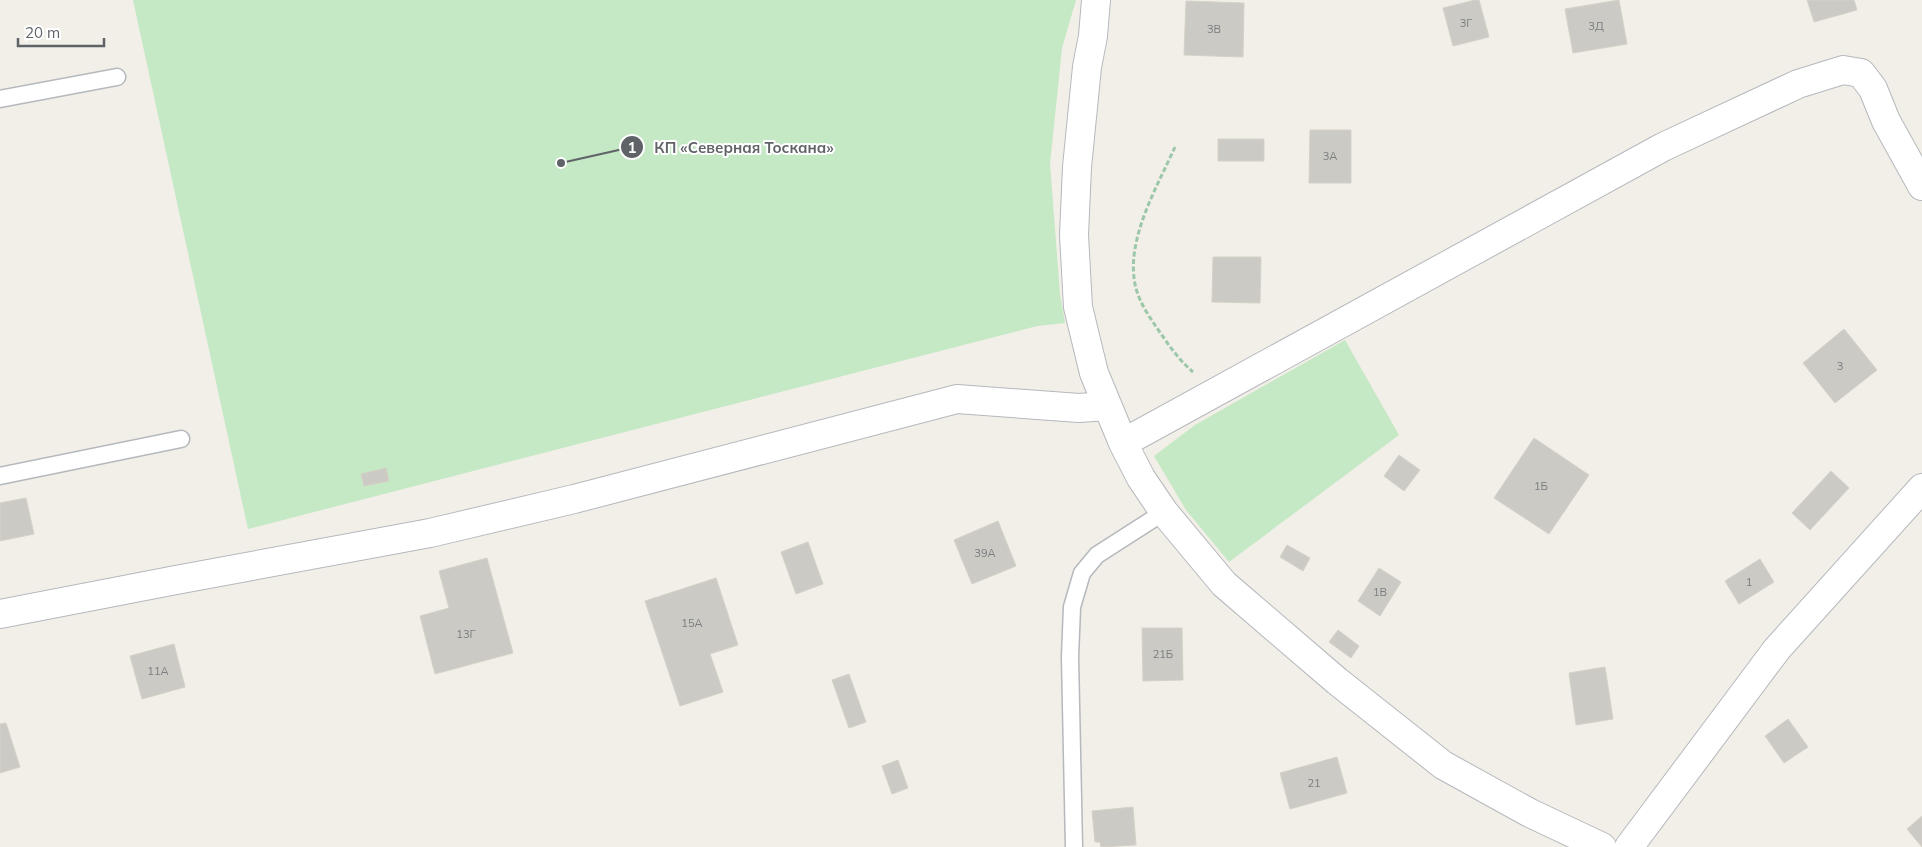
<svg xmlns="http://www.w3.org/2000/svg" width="1922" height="847" font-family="Mulish,sans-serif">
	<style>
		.green { fill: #c5e8c5 }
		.building { fill: #cccac5; stroke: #d6d1c6 }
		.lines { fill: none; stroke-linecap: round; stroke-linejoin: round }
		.lane-casing { stroke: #b5b8bc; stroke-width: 19 }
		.street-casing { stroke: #b5b8bc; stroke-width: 30 }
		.path { stroke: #9cc7a9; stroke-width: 3; stroke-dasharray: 5 2.5; stroke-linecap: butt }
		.lane { stroke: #fff; stroke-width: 16 }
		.street { stroke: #fff; stroke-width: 28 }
		.labels { text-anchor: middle; stroke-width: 4; stroke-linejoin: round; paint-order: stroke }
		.number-label { font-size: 11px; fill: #7a7d7f }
		.leader { fill: none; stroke: #5f6368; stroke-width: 2 }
		.callout-dot { fill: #5f6368; stroke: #fff; stroke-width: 2 }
		.mark-label { font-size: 15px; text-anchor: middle; font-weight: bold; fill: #fff }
		.callout-label { font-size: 15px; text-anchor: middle; font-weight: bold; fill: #5f6368; stroke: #fff; stroke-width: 4; stroke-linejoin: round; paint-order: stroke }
	</style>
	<rect width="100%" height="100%" fill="#f1efe8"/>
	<path class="green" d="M133,0h943l-14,48 -12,116 10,130 5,29 -28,3 -789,203z
		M1345,340l54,95 -170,127 -43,-52 -32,-54 41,-31z"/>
	<path class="building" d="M1475,0h4l10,37 -36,9 -10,-38z
		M1619,0l8,44 -54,9 -8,-44z
		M1807,0h47l3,10 -43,12z
		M1186,1l58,2 -1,54 -59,-2z
		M1310,130h41v53h-42z
		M1218,139h46v22h-46z
		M1213,257h48l-1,46 -48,-1z
		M1844,329l33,41 -42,33 -32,-40z
		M1534,438l55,37 -40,59 -55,-36z
		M1399,455l21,15 -16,21 -20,-15z
		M386,468l3,13 -25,5 -3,-12z
		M1831,471l18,17 -39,42 -18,-17z
		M26,498l8,36 -34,7v-38z
		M998,521l18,45 -44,18 -18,-44z
		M808,542l15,42 -27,10 -15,-42z
		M1287,545l23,13 -7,13 -23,-14z
		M487,558l26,95 -78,21 -15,-58 29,-8 -10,-37z
		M1760,559l14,23 -35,22 -14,-23z
		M1379,568l22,14 -21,34 -22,-15z
		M716,578l22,67 -28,9 13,38 -43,14 -35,-105z
		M1142,628h40l1,52 -40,1z
		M1338,630l21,16 -8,12 -22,-16z
		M174,644l11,43 -43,12 -12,-43z
		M1605,667l8,52 -37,6 -7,-52z
		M849,674l17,48 -17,6 -17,-48z
		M1788,719l20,28 -24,16 -19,-27z
		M6,723l14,44 -20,6v-49z
		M1337,757l10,36 -57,16 -10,-36z
		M898,760l10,28 -16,6 -10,-28z
		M1133,807l3,38 -35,2 -1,-5h-5l-3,-31z
		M1922,816v31l-15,-18z"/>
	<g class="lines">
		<defs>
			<path id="lane" d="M0,99l117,-22
				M0,476l181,-37
				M1074,847l-4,-190 2,-50 10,-34 15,-18 67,-43"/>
			<path id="street" d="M1096,0l-3,36 -6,31 -10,100 -3,68 4,72 16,66 29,70 18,35 23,34 60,72 113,97 106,84 87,48 72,34
				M1123,443l540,-296 135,-63 45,-14 18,3 12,16 13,32 36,65
				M0,614l176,-34 254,-47 144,-34 383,-100 122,9 28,-2
				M1629,847l148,-198 145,-161"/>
		</defs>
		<use href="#lane" class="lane-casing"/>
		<use href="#street" class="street-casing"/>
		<path class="path" d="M1175,147c-18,40 -49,92 -40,137 3,16 13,31 22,44 11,16 21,31 36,44"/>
		<use href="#lane" class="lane"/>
		<use href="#street" class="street"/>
	</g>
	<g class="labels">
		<g class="number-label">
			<text x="1466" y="27">3Г</text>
			<text x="1596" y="30">3Д</text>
			<text x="1214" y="33">3В</text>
			<text x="1330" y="160">3А</text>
			<text x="1840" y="370">3</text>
			<text x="1541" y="490">1Б</text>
			<text x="985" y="557">39А</text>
			<text x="1749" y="586">1</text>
			<text x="1380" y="596">1В</text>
			<text x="692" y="627">15А</text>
			<text x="466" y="638">13Г</text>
			<text x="1163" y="658">21Б</text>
			<text x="158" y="675">11А</text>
			<text x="1314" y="787">21</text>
		</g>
	</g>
	<path class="leader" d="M561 163L632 147"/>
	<g class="callout-dot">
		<circle cx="561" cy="163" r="5"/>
		<circle cx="632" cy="147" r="12"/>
	</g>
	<g class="mark-label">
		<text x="632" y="153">1</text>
	</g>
	<g class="callout-label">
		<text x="744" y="153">КП «Северная Тоскана»</text>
	</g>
	<path d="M18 38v8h86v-8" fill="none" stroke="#5f6368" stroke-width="2.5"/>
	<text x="25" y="38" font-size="15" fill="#5f6368" stroke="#ffffff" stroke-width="4" paint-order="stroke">20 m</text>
</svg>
